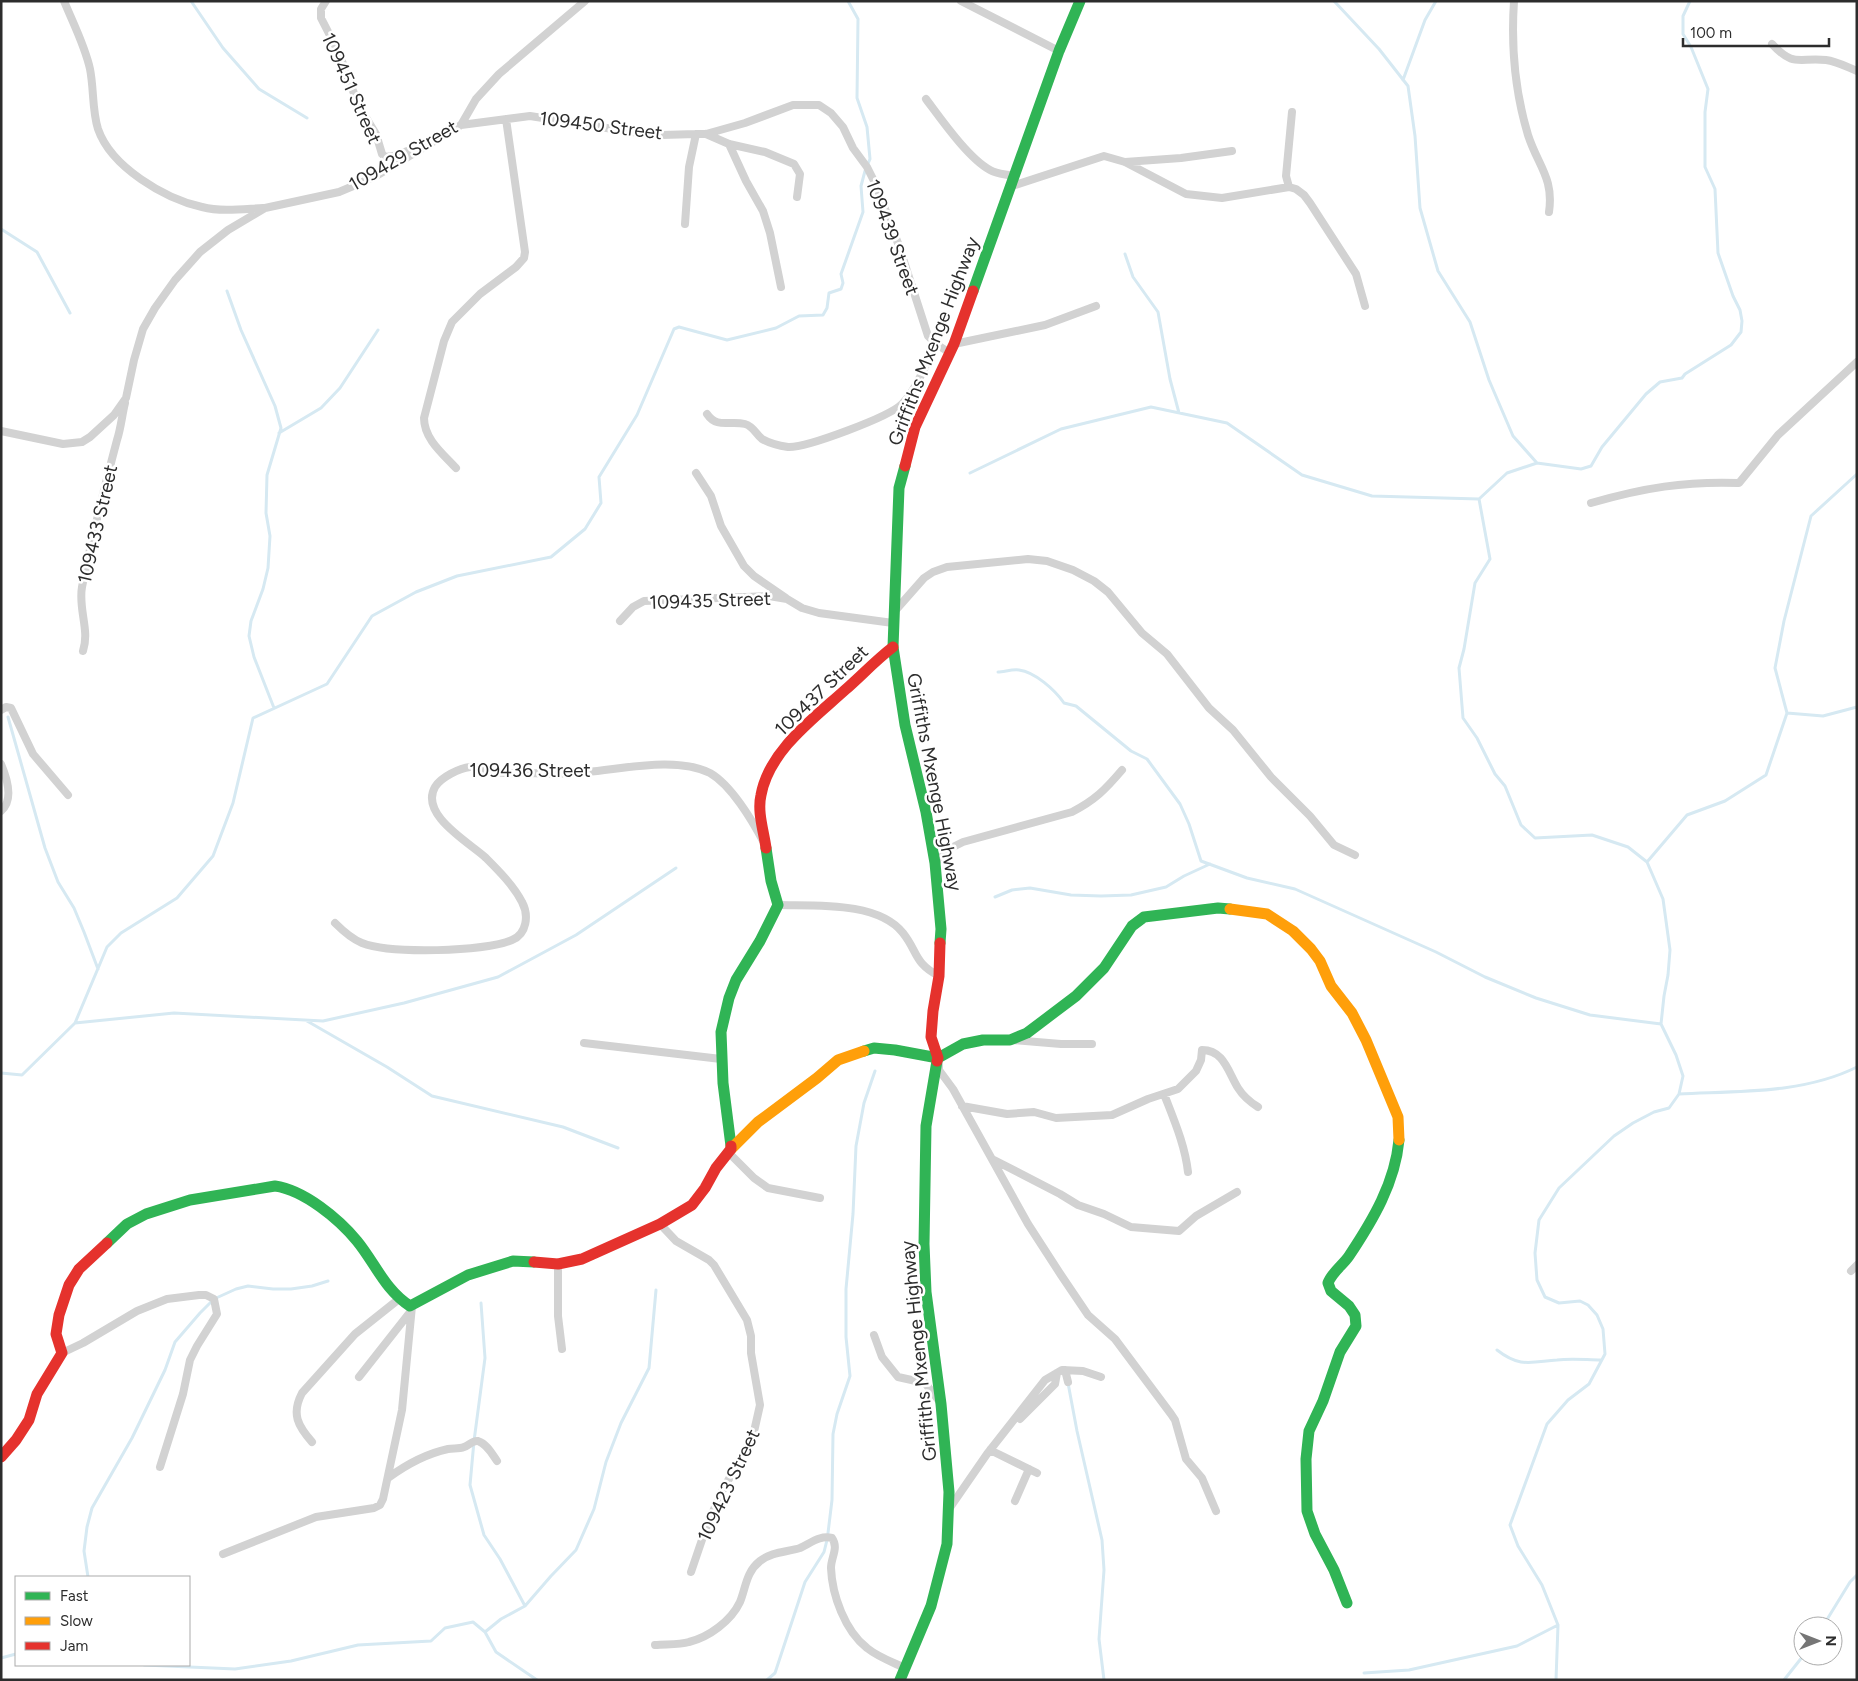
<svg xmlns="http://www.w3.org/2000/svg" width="1858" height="1681" font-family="Figtree,sans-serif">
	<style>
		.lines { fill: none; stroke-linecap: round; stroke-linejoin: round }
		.stream { stroke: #d6e9f2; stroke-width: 3 }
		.street { stroke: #d2d2d2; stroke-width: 8 }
		.fast { stroke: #30b455; stroke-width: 11 }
		.slow { stroke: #ff9f0a; stroke-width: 11 }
		.jam { stroke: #e5322d; stroke-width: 11 }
		.labels { text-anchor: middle; stroke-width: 5; stroke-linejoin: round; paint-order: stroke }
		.street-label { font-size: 19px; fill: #2d2d2d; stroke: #fff }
	</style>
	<rect width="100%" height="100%" fill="#fff"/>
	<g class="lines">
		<path class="stream" d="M191,1l32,47 36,41 48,29
			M1334,1l45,48 29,37 7,50 5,72 18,63 32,51 19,58 24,56 24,27
			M1403,80l22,-60 11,-19
			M1,229l36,23 33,61
			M1125,254l8,23 25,35 12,67 9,34
			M227,291l14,39 34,76 6,22 -14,47 -1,38 4,23 -2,32 -5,21 -12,32 -2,15 5,21 20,51
			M279,433l42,-25 19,-20 38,-58
			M970,473l91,-44 90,-22 76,16 75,52 70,21 107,3
			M998,672c6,0 14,-3 21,-2 16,2 36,20 45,33l12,3 55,45 16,8 33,45 9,20 12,37 46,17 48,11 141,63 49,25 51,21 54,17 71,9
			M1787,713l36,3 34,-9
			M8,717l37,131 13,34 16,26 10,24 14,37
			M1647,862l40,-47 38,-14 41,-26 21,-62 -12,-45 9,-47 27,-105 46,-42
			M995,897l17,-7 18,-2 41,7 30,1 30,-1 35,-8 18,-11 26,-12
			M307,1021l80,46 45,29 131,31 55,21
			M75,1023l99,-10 149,8 81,-18 94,-26 78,-42 100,-67
			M1,1073l21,2 53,-52 32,-76 14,-14 56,-35 36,-42 20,-53 20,-85 74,-34 45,-68 44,-24 41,-16 94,-19 34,-28 16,-26 -2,-26 38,-62 37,-86 5,-2 48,13 49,-12 23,-12 24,-1 4,-7 2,-15 12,-4 2,-6 -2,-9 22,-62 -2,-26 4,-15 5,-12 -3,-32 -10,-29 1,-79 -10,-18
			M1679,1094c59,-3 124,0 178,-27
			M481,1303l4,55 -11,83 -4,44 14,50 16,24 25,47
			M1497,1350c23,18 34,12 60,10 15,-2 30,0 44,0
			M1068,1383l9,48 25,109 2,30 -5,69 5,41
			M828,1533l4,-33 1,-66 4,-20 13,-38 -4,-39v-48l7,-75 3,-68 8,-43 11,-32
			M88,1577l-4,-26 3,-24 5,-19 40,-70 33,-68 10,-28 25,-29 14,-14 22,-10 12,-3 25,3h18l21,-3 16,-5
			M1823,1626l27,-44 7,-7
			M485,1632l16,-13 24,-13 26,-30 25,-26 18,-41 12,-47 15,-39 28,-55 7,-78
			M1,1658l15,-4
			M144,1665l91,4 56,-8 67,-16 73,-4 14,-13 28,-6 12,10 11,20 41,28
			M1364,1673l45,-3 108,-24 41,-21
			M767,1680l8,-7 30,-91 19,-30 3,-12
			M1556,1680l2,-55 -16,-40 -24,-39 -8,-21 37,-101 21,-24 21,-16 16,-30 -2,-25 -6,-14 -9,-10 -8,-4 -21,2 -14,-6 -8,-17 -2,-27 4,-33 20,-32 55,-52 19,-13 21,-11 15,-4 10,-14 4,-18 -7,-21 -15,-31 3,-28 4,-21 2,-25 -7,-51 -16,-37 -19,-15 -36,-12 -57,3 -14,-13 -16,-39 -10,-12 -18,-36 -14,-20 -4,-50 5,-19 11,-66 15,-24 -11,-60 28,-26 30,-10 44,6 10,-3 11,-19 44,-53 14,-12 22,-4 3,-4 46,-29 10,-13 1,-11 -2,-11 -7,-14 -15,-43 -3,-64 -10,-22v-55l3,-23 -17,-42 -8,-13v-18l7,-15
			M1784,1680l19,-24"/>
		<path class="street" d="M64,1c9,22 21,45 26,68 4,20 2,41 8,60 13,38 67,70 104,78 20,5 41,2 61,1
			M326,1l-5,8v9l19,37 9,27 13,29 14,23 6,20 3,3 8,-1 20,-7
			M961,1l98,50
			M1514,1c-3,45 1,91 14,134 10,31 26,43 21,77
			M1772,44c22,24 27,13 54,16 10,1 21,7 31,11
			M926,99c15,20 42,59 64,71 7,4 15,4 23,6
			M461,125l69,-9 102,16 30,3 34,-1h10l39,-11 48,-18h26l12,8 12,14 10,21 14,19 9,18 23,61 29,90 8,8 14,9
			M706,134l23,10 36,8 29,12 6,10 -3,23
			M729,144l17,37 17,30 7,22 11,54
			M1125,162l56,-4 51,-7
			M1009,187l95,-31 21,6 61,32 36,4 67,-11 7,2 8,6 6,8 46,71 9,32
			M1289,187l-3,-11 6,-64
			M685,224l4,-57 7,-33
			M954,344l91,-19 51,-19
			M707,414c10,15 23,6 38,10 8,2 11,10 17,15 7,4 19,7 26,8 18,1 101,-30 114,-43 15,-15 24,-41 34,-60
			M1,431l62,13 19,-2 8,-5 24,-22 12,-17 8,-38 9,-31 12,-21 20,-28 25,-28 28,-22 37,-22 74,-16 19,-8 18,-8 85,-51 15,-26 23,-25 86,-73
			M456,468c-13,-14 -32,-29 -32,-50l20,-77 8,-19 28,-28 36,-27 8,-9 1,-6 -19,-133
			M696,473l15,23 10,30 23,40 10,10 32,22
			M1591,503c52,-15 94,-22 148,-20l39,-48 79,-73
			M894,612l30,-34 9,-6 14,-5 81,-8 19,2 26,9 21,11 14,11 34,41 25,21 42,54 24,22 38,47 39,39 24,29 21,10
			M620,621l13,-14 11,-6 125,-5 18,3 15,9 17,5 74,10
			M83,651c7,-21 -5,-42 -1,-64 10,-50 22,-98 35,-147 4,-12 5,-25 8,-37
			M1,710l5,-3 5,1 22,46 35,41
			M1,764c6,14 13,36 0,47
			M935,863l16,-15 12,-6 109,-30c23,-12 33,-22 50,-42
			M778,905c36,1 100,-4 125,28 15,19 11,30 36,43
			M335,923c8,8 17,16 27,20 28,11 122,9 150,-3 15,-6 17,-25 10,-38 -8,-16 -24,-32 -36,-44 -16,-15 -67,-43 -51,-71 6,-10 25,-19 35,-20 9,-2 18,4 26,5 11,2 23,1 34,1 19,1 38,1 57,-1 36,-3 89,-16 123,1 21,12 42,47 53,68
			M1012,1040l49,4h31
			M584,1043l137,16
			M939,1065v5l14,19 75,135 33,51 27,40 27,24 56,75 4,6 11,39 16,19 14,33
			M1164,1094c10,26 21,51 24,78
			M962,1106l45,8 27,-2 22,6 56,-3 36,-16 30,-10 18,-18 5,-11 1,-10c22,0 26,22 36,38 5,8 12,14 20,19
			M728,1152l26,26 14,10 52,10
			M994,1160l66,34 18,11 26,9 27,13 48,4 17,-15 41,-24
			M660,1224l16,17 33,19 5,5 33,55 4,16v17l9,52 -7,31 -33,59 -14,33 -15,44
			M558,1264v52l4,33
			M1851,1271l6,-6
			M874,1335l8,22 16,20 27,6 15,19
			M62,1353l21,-10 54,-32 30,-12 32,-4h7l8,4 3,15 -20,32 -7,14 -7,34 -23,73
			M1065,1370l3,12
			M359,1377l52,-66
			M1020,1419l35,-35 2,-11
			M312,1442c-14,-16 -21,-28 -10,-49l53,-59 44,-35
			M990,1450l47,23
			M388,1478c19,-14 37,-24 60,-29 5,-1 11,0 16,-2 5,-1 8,-7 14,-6 9,3 14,13 19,20
			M1015,1501l14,-32
			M949,1509l38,-55 58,-74 17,-10 21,1 18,6
			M223,1554l93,-37 58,-9 6,-3 3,-6 19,-89 10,-104
			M655,1645c11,-1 24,0 34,-3 20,-5 42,-21 51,-40 6,-15 6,-30 20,-41 11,-9 27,-9 40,-13 11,-5 20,-13 32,-10 7,10 -1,19 -1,30 1,27 14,63 36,80 11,9 25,14 38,20"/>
		<path class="fast" d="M973,291l86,-240 21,-50
			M905,466l-6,22 -6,159 12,78 21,87 9,51 6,66 -1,14
			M864,1051l10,-3 21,2 43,8 25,-14 20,-4h27l17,-7 49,-37 28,-28 28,-42 12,-9 74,-9 12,1
			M731,1146l-8,-63 -2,-51 8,-34 7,-18 24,-39 18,-36 -7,-24 -5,-33
			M107,1243l20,-19 19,-10 44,-14 85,-14c29,4 64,33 82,55 18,22 28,49 53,65l58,-31 45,-14 21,1
			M1347,1603l-13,-33 -19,-36 -8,-23 -1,-52 3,-28 14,-30 17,-49 16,-26 -1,-11 -6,-9 -18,-15 -3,-8c4,-11 15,-18 21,-27 24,-36 46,-73 50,-116
			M900,1680l31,-74 16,-62 2,-52 -8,-88 -15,-112 -2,-48 2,-118 11,-65"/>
		<path class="slow" d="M1230,909l37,5 26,17 18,18 9,12 11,25 21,27 14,27 32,77 1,23
			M731,1149l27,-27 59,-44 21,-18 26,-9"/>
		<path class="jam" d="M905,466l10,-39 39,-83 19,-53
			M766,848c-2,-16 -9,-36 -5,-53 8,-44 52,-76 84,-105 16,-14 31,-30 48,-43
			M937,1061l1,-3 -7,-21 2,-26 6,-35 1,-33
			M534,1262l24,2 24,-5 78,-35 32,-19 13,-17 11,-20 15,-19v-3
			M1,1457l15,-17 13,-20 8,-26 25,-41 -6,-19 3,-19 10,-30 10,-16 28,-26"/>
	</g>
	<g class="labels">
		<g class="street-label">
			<text transform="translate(352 88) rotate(66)" y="7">109451 Street</text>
			<text transform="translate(601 125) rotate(7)" y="7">109450 Street</text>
			<text transform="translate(403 155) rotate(-30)" y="7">109429 Street</text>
			<text transform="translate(893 237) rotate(70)" y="7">109439 Street</text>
			<text transform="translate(933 341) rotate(-69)" y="7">Griffiths Mxenge Highway</text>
			<text transform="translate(97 524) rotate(-77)" y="7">109433 Street</text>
			<text transform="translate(710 600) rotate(-2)" y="7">109435 Street</text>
			<text transform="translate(821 690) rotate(-44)" y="7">109437 Street</text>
			<text x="530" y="777">109436 Street</text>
			<text transform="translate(935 782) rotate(79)" y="7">Griffiths Mxenge Highway</text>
			<text transform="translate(918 1351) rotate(-96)" y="7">Griffiths Mxenge Highway</text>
			<text transform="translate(728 1485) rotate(-65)" y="7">109423 Street</text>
		</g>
	</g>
	<rect width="1858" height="1681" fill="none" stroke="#2d2d2d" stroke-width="5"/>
	<rect x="15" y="1576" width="175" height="90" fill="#ffffff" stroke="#ababab"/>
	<rect x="25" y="1592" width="25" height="8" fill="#30b455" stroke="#ababab"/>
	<text x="60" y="1601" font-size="15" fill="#2d2d2d">Fast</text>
	<rect x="25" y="1617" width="25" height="8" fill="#ff9f0a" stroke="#ababab"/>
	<text x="60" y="1626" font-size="15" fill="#2d2d2d">Slow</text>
	<rect x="25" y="1642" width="25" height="8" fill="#e5322d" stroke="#ababab"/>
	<text x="60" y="1651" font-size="15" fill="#2d2d2d">Jam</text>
	<g transform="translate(1818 1641) rotate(90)"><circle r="24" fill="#ffffff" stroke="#ababab"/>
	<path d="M0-4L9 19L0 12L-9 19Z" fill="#767676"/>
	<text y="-8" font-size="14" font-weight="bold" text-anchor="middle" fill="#2d2d2d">N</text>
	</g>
	<path d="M1683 38v8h146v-8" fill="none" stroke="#2d2d2d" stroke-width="2.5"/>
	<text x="1690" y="38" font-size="15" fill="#2d2d2d" stroke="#ffffff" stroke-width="4" paint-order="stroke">100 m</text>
</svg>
